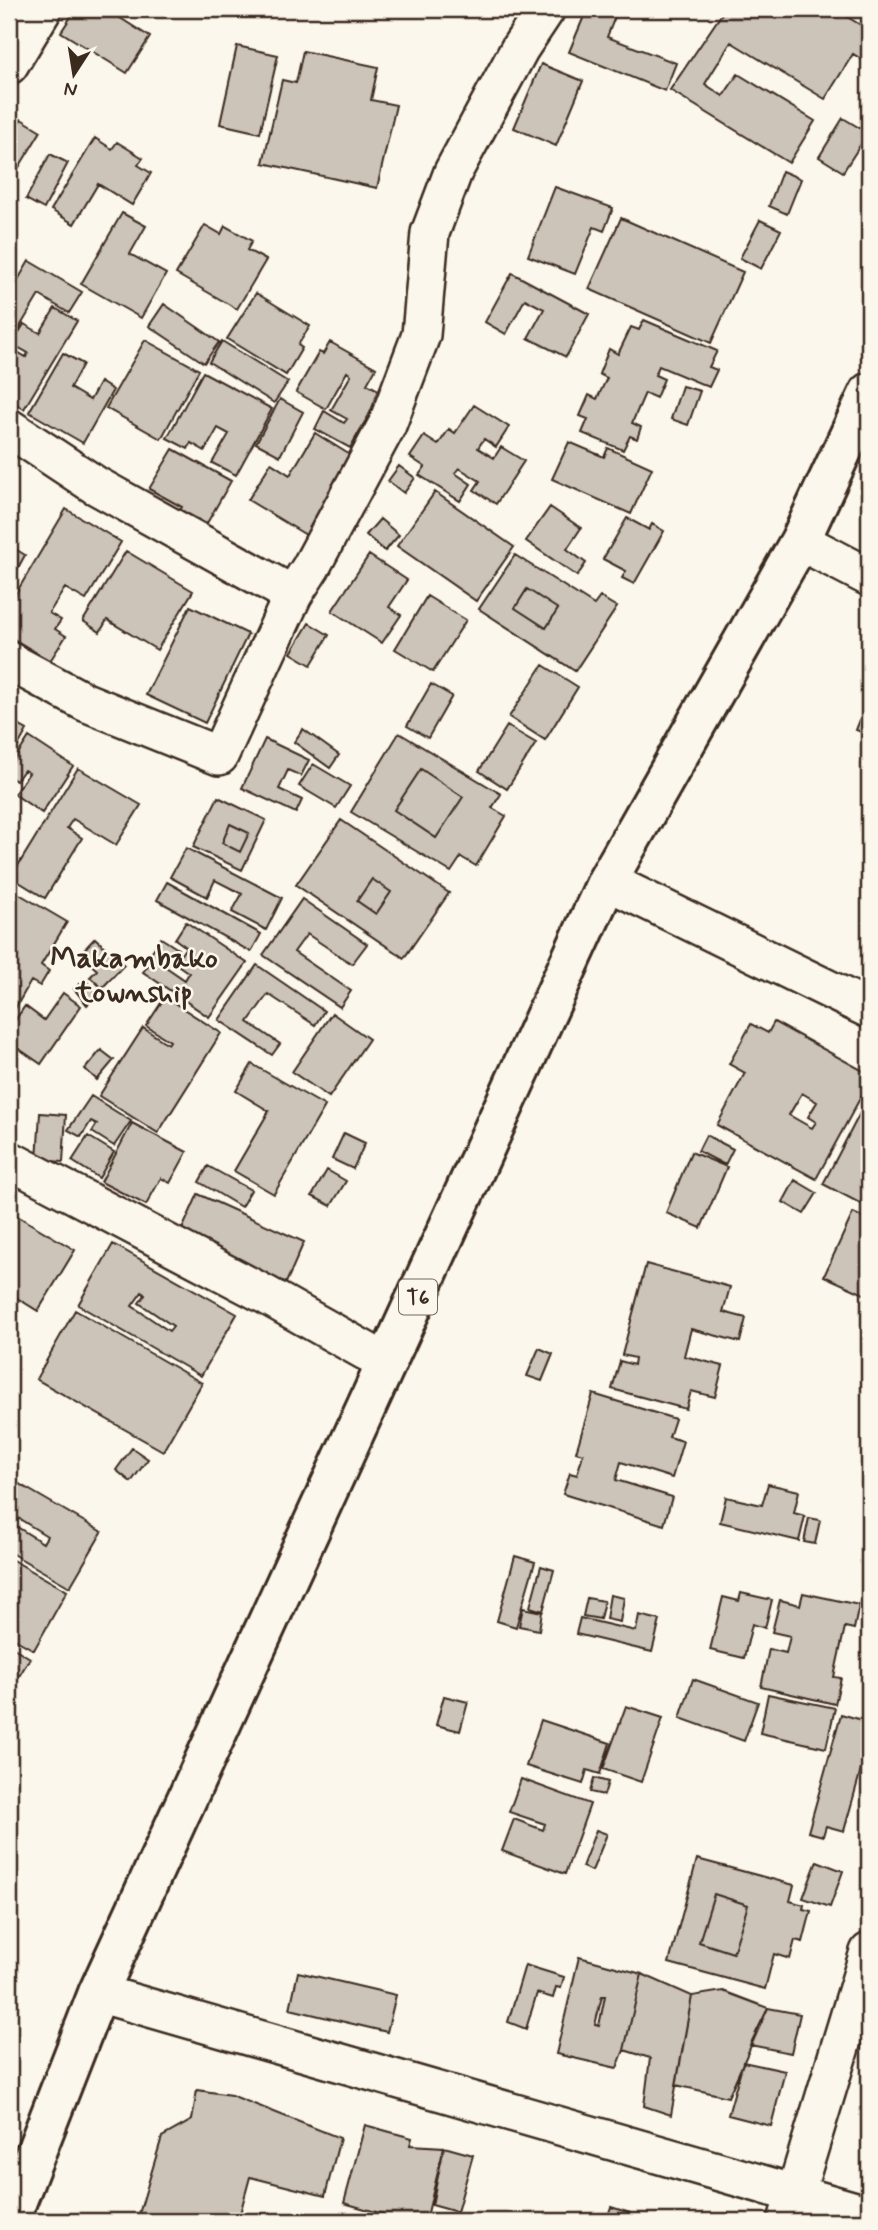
<svg xmlns="http://www.w3.org/2000/svg" width="878" height="2230" font-family="Mynerve,sans-serif">
	<style>
		.building { fill: #ccc4b9; stroke: #3b2a1e; stroke-width: 2; fill-rule: evenodd }
		.lines { fill: none; stroke-linecap: round; stroke-linejoin: round }
		.minor-casing { stroke: #3b2a1e; stroke-width: 42 }
		.highway-casing { stroke: #3b2a1e; stroke-width: 44 }
		.minor { stroke: #fbf7ec; stroke-width: 37 }
		.highway { stroke: #fbf7ec; stroke-width: 38 }
		.labels { text-anchor: middle; stroke-width: 5; stroke-linejoin: round; paint-order: stroke }
		.shield { fill: #fbf7ec; stroke: #75685c; stroke-width: 2 }
		.shield-label { font-size: 21px; font-weight: bold; fill: #3b2a1e }
		.district-label { font-size: 30px; font-weight: bold; fill: #3b2a1e; stroke: #fbf7ec }
	</style>
	<rect width="100%" height="100%" fill="#fbf7ec"/>
	<filter id="ink" filterUnits="userSpaceOnUse"><feTurbulence type="fractalNoise" baseFrequency=".0143" numOctaves="2"/><feDisplacementMap in="SourceGraphic" scale="14" xChannelSelector="R" yChannelSelector="G"/><feConvolveMatrix kernelMatrix="1 2 1 2 8 2 1 2 1" color-interpolation-filters="sRGB"/></filter>
	<g filter="url(#ink)">
		<path class="building" d="M76,9h42l-4,5 36,23 -23,36 -66,-41z
			M587,9h31l-11,28 69,26 -11,28 -96,-39z
			M725,9h109l35,21v34l-16,-10 -28,45 -94,-57 -26,42 18,12 15,-22 77,47 -26,42 -119,-73z
			M237,46l41,9 -18,78 -40,-9z
			M303,51l75,16 -7,33 25,5 -19,83 -114,-25 19,-83 14,3z
			M541,64l42,17 -27,65 -42,-18z
			M843,118l25,15 -25,39 -24,-15z
			M21,119l20,12 -23,38 -9,-5v-26z
			M95,138l17,11 5,-7 26,16 -5,7 13,8 -19,32 -34,-21 -24,40 -23,-14z
			M50,154l18,9 -24,46 -18,-10z
			M782,171l19,8 -14,35 -18,-8z
			M555,187l58,21 -9,23 -10,-4 -19,47 -47,-18z
			M122,213l24,13 -16,28 36,20 -25,44 -60,-34z
			M621,218l122,54 -32,71 -122,-54z
			M760,220l21,10 -20,39 -21,-11z
			M205,225l16,9 4,-8 27,15 -5,9 19,10 -29,49 -61,-35z
			M29,261l53,31 -13,21 -30,-18 -30,50v-50z
			M512,273l77,41 -23,43 -38,-19 16,-29 -19,-10 -19,35 -21,-12z
			M256,293l54,33 -12,19 4,3 -16,27 -59,-36z
			M164,304l55,38 -15,21 -55,-37z
			M55,308l22,13 -53,88 -15,-9v-53l17,10 2,-4 -16,-9 12,-20 16,9z
			M644,320l73,31 -8,16 8,3 -8,17 -50,-21 -4,9 9,4 -8,19 -11,-5 -13,30 9,4 -4,12 -7,-3 -7,14 -41,-17 6,-14 -8,-3 9,-21 8,4 10,-21 -8,-4 10,-25 9,5 13,-27 8,3z
			M145,340l54,30 -38,69 -55,-31z
			M222,341l66,41 -14,21 -65,-41z
			M330,342l46,26 -9,16 15,8 -32,56 -35,-19 9,-18 20,12 3,-4 -16,-9 20,-35 -4,-3 -21,37 -30,-17 23,-40 4,2z
			M63,353l20,11 -13,24 20,12 10,-18 13,8 -30,53 -54,-31z
			M203,372l69,37 -36,66 -24,-12 17,-29 -11,-6 -13,23 -14,-8 -3,6 -21,-11z
			M682,386l18,5 -12,34 -17,-6z
			M280,399l23,13 -23,44 -24,-13z
			M474,405l35,22 -13,20 -12,-8 -6,9 16,10 7,-11 23,14 -28,43 -22,-14 6,-9 -21,-13 -4,5 16,11 -11,17 -41,-26 6,-8 -15,-10 14,-21 14,9 11,-16 6,4z
			M315,433l40,25 -49,77 -58,-35 23,-37 19,12z
			M569,442l35,15 4,-9 44,20 -21,46 -79,-35z
			M173,449l58,32 -29,51 -26,-14 6,-11 -33,-18z
			M399,466l16,12 -11,15 -16,-12z
			M435,492l79,55 -38,54 -79,-55z
			M550,507l31,21 -14,21 19,14 -9,13 -51,-35z
			M66,509l55,33 -35,58 -21,-12 -16,25 12,7 -6,9 11,7 -16,25 -41,-25v-31z
			M627,518l22,12 3,-6 12,7 -30,53 -12,-6 4,-7 -23,-12z
			M380,519l19,16 -14,16 -19,-16z
			M9,545l16,10 -16,29z
			M126,551l67,40 -36,59 -50,-30 -7,12 -17,-11z
			M369,555l38,25 -18,27 12,8 -19,28 -50,-32z
			M515,555l79,50 6,-8 17,10 -42,64 -96,-62zM527,589l31,20 -12,19 -31,-20z
			M527,589l31,20 -12,19 -31,-20z
			M427,596l39,24 -33,52 -38,-23z
			M190,606l58,28 -43,89 -59,-28z
			M309,623l20,12 -18,30 -20,-12z
			M543,665l35,22 -33,53 -36,-23z
			M431,684l21,12 -24,42 -21,-12z
			M869,697v38l-13,-5z
			M9,720l18,10 -18,32z
			M507,726l29,17 -29,46 -28,-18z
			M303,729l36,26 -9,13 -36,-26z
			M399,733l102,61 -9,14 14,8 -30,50 -15,-9 -10,15 -100,-60zM421,769l42,28 -27,41 -42,-28z
			M29,737l44,29 -31,47 -28,-19 15,-21 -5,-3 -8,11 -7,-5v-8z
			M265,739l44,21 -8,16 -13,-6 -9,19 23,11 -6,13 -54,-25z
			M313,764l37,22 -14,22 -37,-22z
			M78,768l63,37 -25,40 -43,-26 -6,9 15,10 -37,60 -34,-21z
			M421,769l42,28 -27,41 -42,-28z
			M218,797l48,23 -24,50 -49,-23zM230,824l19,9 -9,19 -18,-9z
			M341,820l108,73 -45,65 -108,-73zM372,879l19,13 -15,22 -19,-13z
			M230,824l19,9 -9,19 -18,-9z
			M186,848l96,50 -16,32 -34,-18 10,-18 -27,-14 -8,17 -37,-20z
			M372,879l19,13 -15,22 -19,-13z
			M167,882l94,52 -10,18 -94,-52z
			M9,888l58,34 -26,43 8,6 -9,15 -9,-5 -22,38z
			M302,899l65,45 -15,20 -45,-30 -13,18 57,39 -11,16 -77,-52z
			M186,922l61,41 -38,54 -66,-45 7,-9 -4,-3 15,-22 17,11 -12,18 19,13 4,-7 -14,-10 11,-16 -11,-8z
			M95,938l29,27 -22,23 -12,-11 7,-7 -17,-16z
			M257,965l67,46 -9,14 -47,-31 -20,28 32,22 -8,11 -53,-35z
			M85,980l13,15 -11,10 -13,-16z
			M63,993l18,13 -40,58 -32,-22v-13l16,-23 19,14z
			M165,997l56,36 -63,100 -59,-37 44,-68 25,16 2,-3 -24,-15z
			M332,1013l37,26 -40,58 -37,-25z
			M774,1022l95,52v8l-53,97 -99,-54 28,-52 -16,-9 22,-40 17,9zM802,1093l15,9 -9,15 8,5 -4,6 -23,-13z
			M101,1050l13,10 -17,20 -12,-11z
			M252,1064l73,42 -51,88 -40,-23 35,-60 -33,-20z
			M91,1096l40,25 -17,25 -22,-14 5,-8 -6,-3 -10,16 -13,-7z
			M869,1096v107l-2,4 -44,-23z
			M40,1113l26,2 -3,47 -26,-2z
			M132,1123l55,29 -17,31 -9,-5 -15,27 -45,-23z
			M344,1133l21,10 -12,26 -21,-10z
			M706,1135l27,14 -8,16 -27,-14z
			M88,1136l26,16 -15,26 -27,-17z
			M691,1152l36,15 -26,61 -35,-15z
			M208,1166l43,24 -10,17 -42,-25z
			M327,1170l19,11 -15,25 -19,-10z
			M795,1180l22,13 -13,21 -21,-12z
			M198,1194l106,48 -18,41 -106,-49z
			M9,1211l66,39 -37,61 -29,-18z
			M853,1213l16,7v68l-3,7 -42,-19z
			M113,1244l124,70 -36,62 -123,-71zM142,1292l3,3 -6,8 34,23 -4,5 -37,-25z
			M646,1264l84,23 -7,25 23,6 -6,24 -49,-13 -7,27 39,10 -8,31 -24,-6 -5,18 -74,-20 8,-28 14,4 1,-7 -13,-3z
			M75,1310l127,73 -39,68 -127,-72z
			M539,1348l14,6 -11,27 -15,-5z
			M593,1394l82,25 -6,18 14,4 -11,37 -51,-16 -5,18 56,17 -8,28 -101,-31 7,-21 7,2 6,-21 -7,-2z
			M132,1448l16,11 -17,23 -15,-12z
			M9,1478l93,54 -32,55 -61,-35zM18,1518l29,18 -4,7 -29,-18z
			M768,1484l31,7 -5,22 11,3 -6,25 -79,-19 6,-25 36,8z
			M809,1518l11,2 -5,24 -11,-2z
			M515,1556l20,6 -19,65 -19,-6z
			M9,1558l58,33 -33,59 -25,-14z
			M541,1566l13,4 -11,41 -13,-4z
			M741,1593l31,7 -7,28 -13,-4 -8,34 -34,-8 13,-53 16,4z
			M803,1593l56,12 -5,24 -9,-2 -11,50 7,1 -6,26 -74,-17 8,-38 17,4 4,-17 -18,-4 8,-32 20,5z
			M610,1595l14,3 -4,24 -14,-3z
			M587,1598l17,3 -4,18 -17,-3z
			M523,1608l19,4 -3,18 -20,-4z
			M639,1615l21,5 -8,32 -76,-18 4,-16 56,13z
			M9,1645l21,13 -21,35z
			M693,1679l65,23 -14,39 -64,-23z
			M768,1694l67,14 -9,40 -66,-15z
			M444,1696l24,6 -8,29 -24,-6z
			M626,1706l37,12 -22,64 -38,-13z
			M841,1714l28,8v19l-25,90 -18,-5 -3,10 -15,-4z
			M541,1720l69,23 -10,31 -13,-4 -4,14 -57,-18z
			M594,1778l14,4 -4,13 -14,-3z
			M521,1779l69,25 -25,70 -63,-23 12,-32 29,11 2,-6 -36,-12z
			M596,1830l11,4 -15,37 -10,-4z
			M697,1859l97,26 -4,16 14,4 -1,4 8,2 -8,31 -8,-2 -5,19 -16,-5 -9,35 -96,-26zM714,1894l34,11 -15,48 -34,-11z
			M817,1861l26,10 -13,36 -27,-9z
			M714,1894l34,11 -15,48 -34,-11z
			M579,1957l63,17 -18,76 -7,18 -61,-14zM602,1996h3l-6,30 -4,-1z
			M525,1965l39,12 -3,11 -5,-1 -3,11 -16,-5 -11,36 -18,-7z
			M298,1972l98,23 -9,37 -97,-23z
			M642,1974l50,22 -21,119 -27,-9 6,-48 -26,-8z
			M723,1991l45,17 -40,89 -52,-12 16,-89z
			M768,2008l32,6 -9,39 -41,-8z
			M743,2062l42,9 -14,55 -43,-11z
			M197,2090l34,5 109,43 -15,58 -75,-19 -12,44h-77l-22,-7 23,-77 30,-17z
			M365,2125l47,13 -2,7 34,2 -18,74h-45l2,-7 -39,-11z
			M444,2147l29,8 -16,57 -25,-7z
			M611,2207l19,6 -2,8h-22z"/>
		<g class="lines">
			<defs>
				<path id="minor" d="M9,65l34,-56
					M9,428l86,57 198,110 18,-28 76,-142 34,-90 9,-102 23,-61 67,-124 26,-39
					M800,541l69,36
					M9,661l76,41 134,54 74,-161
					M607,881l262,128
					M9,1160l257,135 121,68
					M98,1993l771,222
					M787,2221l82,-269"/>
				<path id="highway" d="M9,2221l89,-228 509,-1112 193,-340 69,-148"/>
			</defs>
			<use href="#minor" class="minor-casing"/>
			<use href="#highway" class="highway-casing"/>
			<use href="#minor" class="minor"/>
			<use href="#highway" class="highway"/>
		</g>
	</g>
	<g class="labels">
		<rect class="shield" x="399" y="1279.5" width="38" height="35" rx="5"/>
		<g class="shield-label">
			<text x="418" y="1304">T6</text>
		</g>
		<g class="district-label">
			<text x="134" y="967">Makambako<tspan x="134" dy="34">township</tspan></text>
		</g>
	</g>
	<rect width="878" height="2230" fill="none" stroke="#fbf7ec" stroke-width="35"/>
	<rect x="18" y="18" width="843" height="2195" fill="none" stroke="#3b2a1e" stroke-width="2.5" filter="url(#ink)"/>
	<g transform="translate(74 74) rotate(192)" stroke="#fbf7ec" stroke-width="5" paint-order="stroke">
	<path d="M0-5L12 26L0 18L-12 26Z" fill="#3b2a1e"/>
	<text y="-10" font-size="19" font-weight="bold" text-anchor="middle" fill="#3b2a1e">N</text>
	</g>
</svg>
